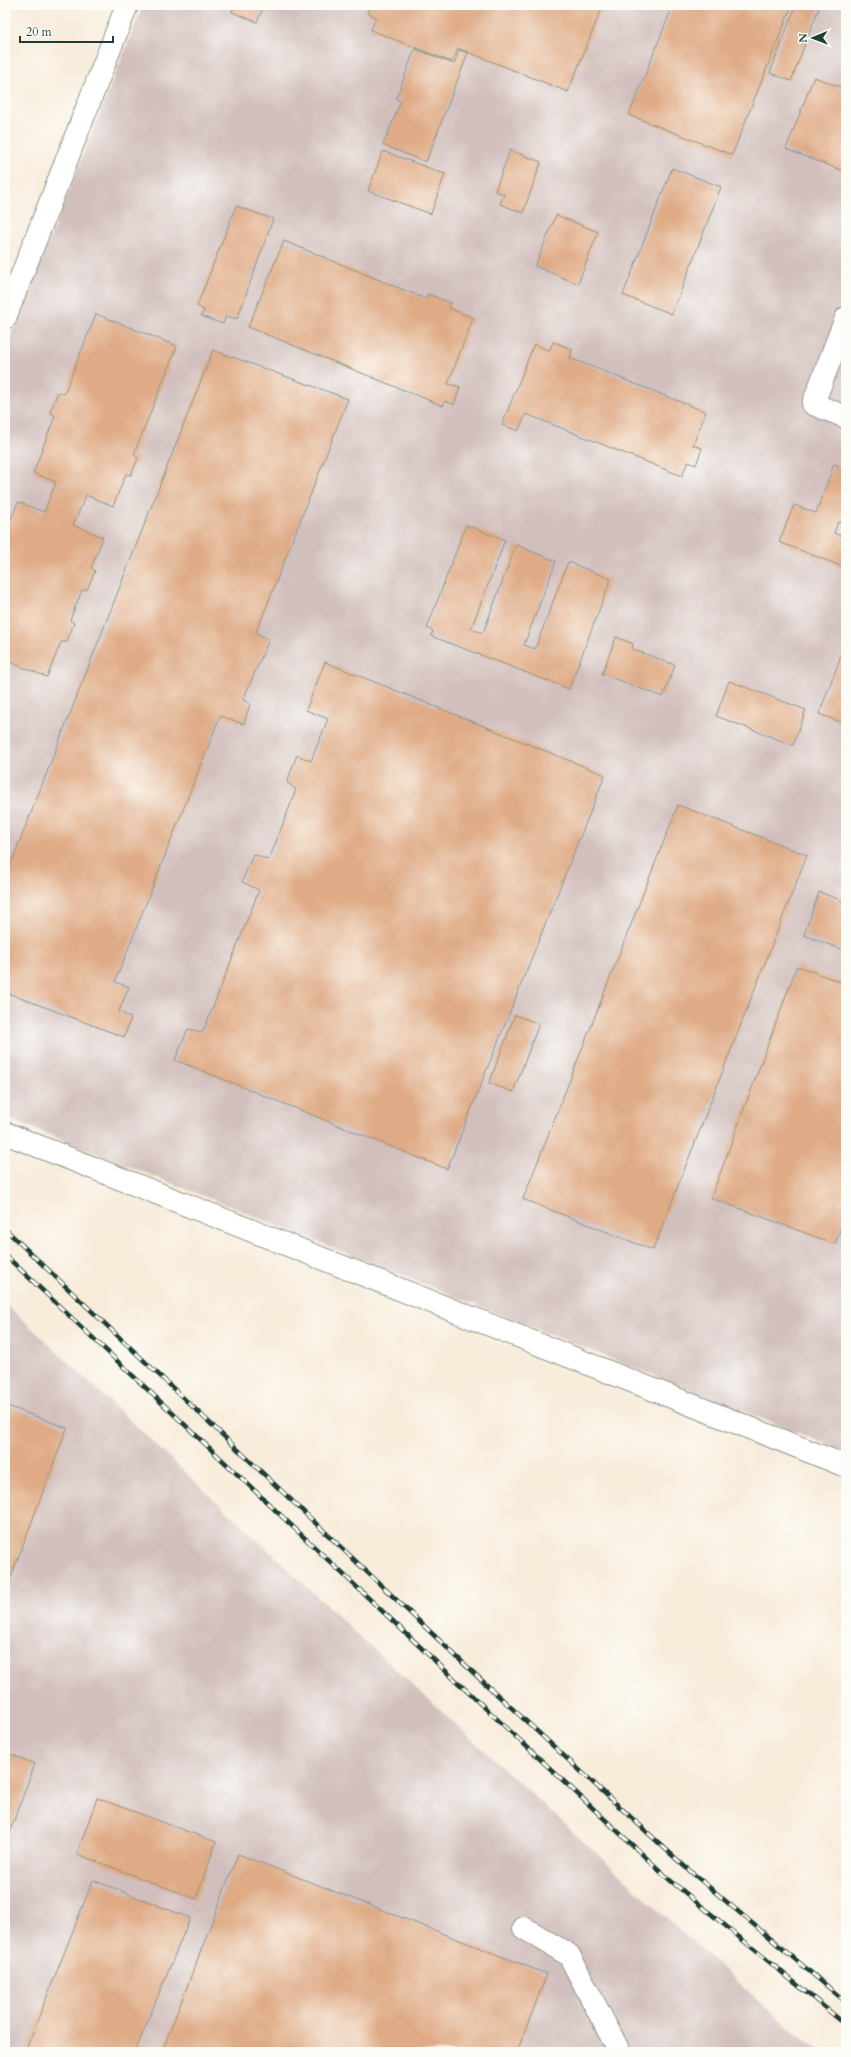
<svg xmlns="http://www.w3.org/2000/svg" width="851" height="2057" font-family="Cardo,serif">
	<style>
		.industrial { fill: #d1bfbd }
		.building { fill: #dfab86 }
		.lines { fill: none; stroke-linecap: round; stroke-linejoin: round }
		.minor-casing { stroke: #8c9487; stroke-width: 24 }
		.minor { stroke: #fff; stroke-width: 22 }
		.rail-casing { stroke: #1f3d34; stroke-width: 4.5 }
		.rail { stroke: #fdfcf7; stroke-width: 3; stroke-dasharray: 9; stroke-linecap: butt }
	</style>
	<rect width="100%" height="100%" fill="#fdfcf7"/>
	<filter id="ink" filterUnits="userSpaceOnUse"><feTurbulence type="fractalNoise" baseFrequency=".025" numOctaves="2"/><feDisplacementMap in="SourceGraphic" scale="8" xChannelSelector="R" yChannelSelector="G"/><feConvolveMatrix kernelMatrix="1 2 1 2 8 2 1 2 1" color-interpolation-filters="sRGB"/></filter>
	<filter id="wash" filterUnits="userSpaceOnUse"><feTurbulence type="fractalNoise" baseFrequency=".012" numOctaves="4" result="noise"/><feDisplacementMap in="SourceGraphic" scale="16" xChannelSelector="R" yChannelSelector="G"/><feGaussianBlur stdDeviation="0.9" result="paint"/><feColorMatrix in="noise" values="0 0 0 0 0 0 0 0 0 0 0 0 0 0 0 0 0 1.4 0 .05"/><feComposite in="paint" operator="in"/></filter>
	<g filter="url(#wash)">
		<rect width="100%" height="100%" fill="#f8ecda"/>
		<path class="industrial" d="M143,5h703v1447l-841,-335v-766z
			M5,1303l351,330 349,320 85,75 31,24h-816z"/>
		<g id="blocks">
			<path class="building" d="M234,5h30l-7,17 -25,-10z
				M370,5h233l-35,87 -110,-44 -6,14 -81,-32 5,-13 -9,-4z
				M673,5h119l-60,150 -103,-40z
				M796,5h24l-29,76 -21,-8z
				M415,49l39,15 5,-14 9,3 -42,109 -43,-17 18,-44 -5,-2z
				M814,77l32,12v83l-60,-23z
				M510,150l31,12 -18,51 -23,-9 4,-10 -9,-3z
				M383,151l62,23 -14,40 -63,-23z
				M672,168l49,19 -49,127 -49,-19z
				M236,206l37,13 -36,100 -11,-3 -3,8 -22,-8 3,-6 -7,-4z
				M556,215l42,17 -20,52 -43,-18z
				M284,241l142,58 2,-5 23,9 -2,5 24,10 -25,66 12,3 -6,18 -9,-4 -2,5 -195,-79z
				M96,314l81,32 -43,108 4,4 -7,17 -5,-1 -13,32 -27,-11 -13,30 30,12 -12,31 4,3 -8,19h-5l-12,30 4,3 -7,19h-6l-14,35 -42,-17v-126l13,-32 26,10 12,-30 -23,-9 22,-57 -5,-4 8,-20 6,2z
				M553,342l19,7 -2,9 136,54 -13,33 9,3 -6,17 -8,-3 -6,14 -156,-62 -8,17 -16,-6 32,-81 15,7z
				M213,350l135,49 -92,234 13,6 -26,61 7,4 -6,20 -24,-8 -105,266 14,5 -10,24 12,7 -7,19 -119,-45v-113z
				M834,464l12,5v56l-8,-3 -4,11 12,5v30l-67,-26 15,-37 22,8z
				M466,525l39,15 -34,89 12,4 33,-88 40,16 -32,84 11,4 33,-87 43,17 -42,110 -138,-53 2,-5 -6,-3z
				M616,637l17,7 -1,5 43,16 -12,32 -61,-23z
				M842,653l4,1v70l-27,-10z
				M325,662l280,113 -158,394 -272,-109 13,-31 15,3 56,-142 -17,-8 11,-28 16,6 27,-70 -9,-8 10,-27 14,6 17,-42 -22,-9z
				M729,681l77,29 -13,35 -77,-29z
				M678,805l129,50 -154,395 -130,-51z
				M819,892l27,10v49l-42,-16z
				M797,966l49,18v229l-11,31 -124,-46z
				M515,1015l24,9 -26,68 -24,-9z
				M5,1405l62,23 -62,165z
				M5,1752l30,12 -30,80z
				M97,1798l119,44 -20,57 -119,-45z
				M238,1854l309,120 -30,78h-355z
				M93,1880l97,38 -55,134h-110z"/>
		</g>
	</g>
	<g filter="url(#ink)">
		<use href="#blocks" fill-opacity="0" stroke="#8c9487" stroke-width="1"/>
		<g class="lines">
			<defs>
				<path id="minor" d="M5,318l122,-313
					M846,318l-33,86 33,13
					M5,1133l841,333
					M524,1928l45,27 49,94 -1,3"/>
			</defs>
			<use href="#minor" class="minor-casing"/>
			<use href="#minor" class="minor"/>
			<defs>
				<path id="rail" d="M5,1229l474,449 205,188 162,136
					M5,1255l463,437 203,189 175,144"/>
			</defs>
			<use href="#rail" class="rail-casing"/>
			<use href="#rail" class="rail"/>
		</g>
	</g>
	<rect width="851" height="2057" fill="none" stroke="#fdfcf7" stroke-width="20"/>
	<g transform="translate(813 38) rotate(269)" stroke="#fdfcf7" stroke-width="3" paint-order="stroke">
	<path d="M0-3L7 15L0 10L-7 15Z" fill="#1f3d34"/>
	<text y="-6" font-size="11" font-weight="bold" text-anchor="middle" fill="#1f3d34">N</text>
	</g>
	<path d="M20 36v6h93v-6" fill="none" stroke="#1f3d34" stroke-width="2"/>
	<text x="26" y="36" font-size="12" fill="#1f3d34" stroke="#fdfcf7" stroke-width="3" paint-order="stroke">20 m</text>
</svg>
